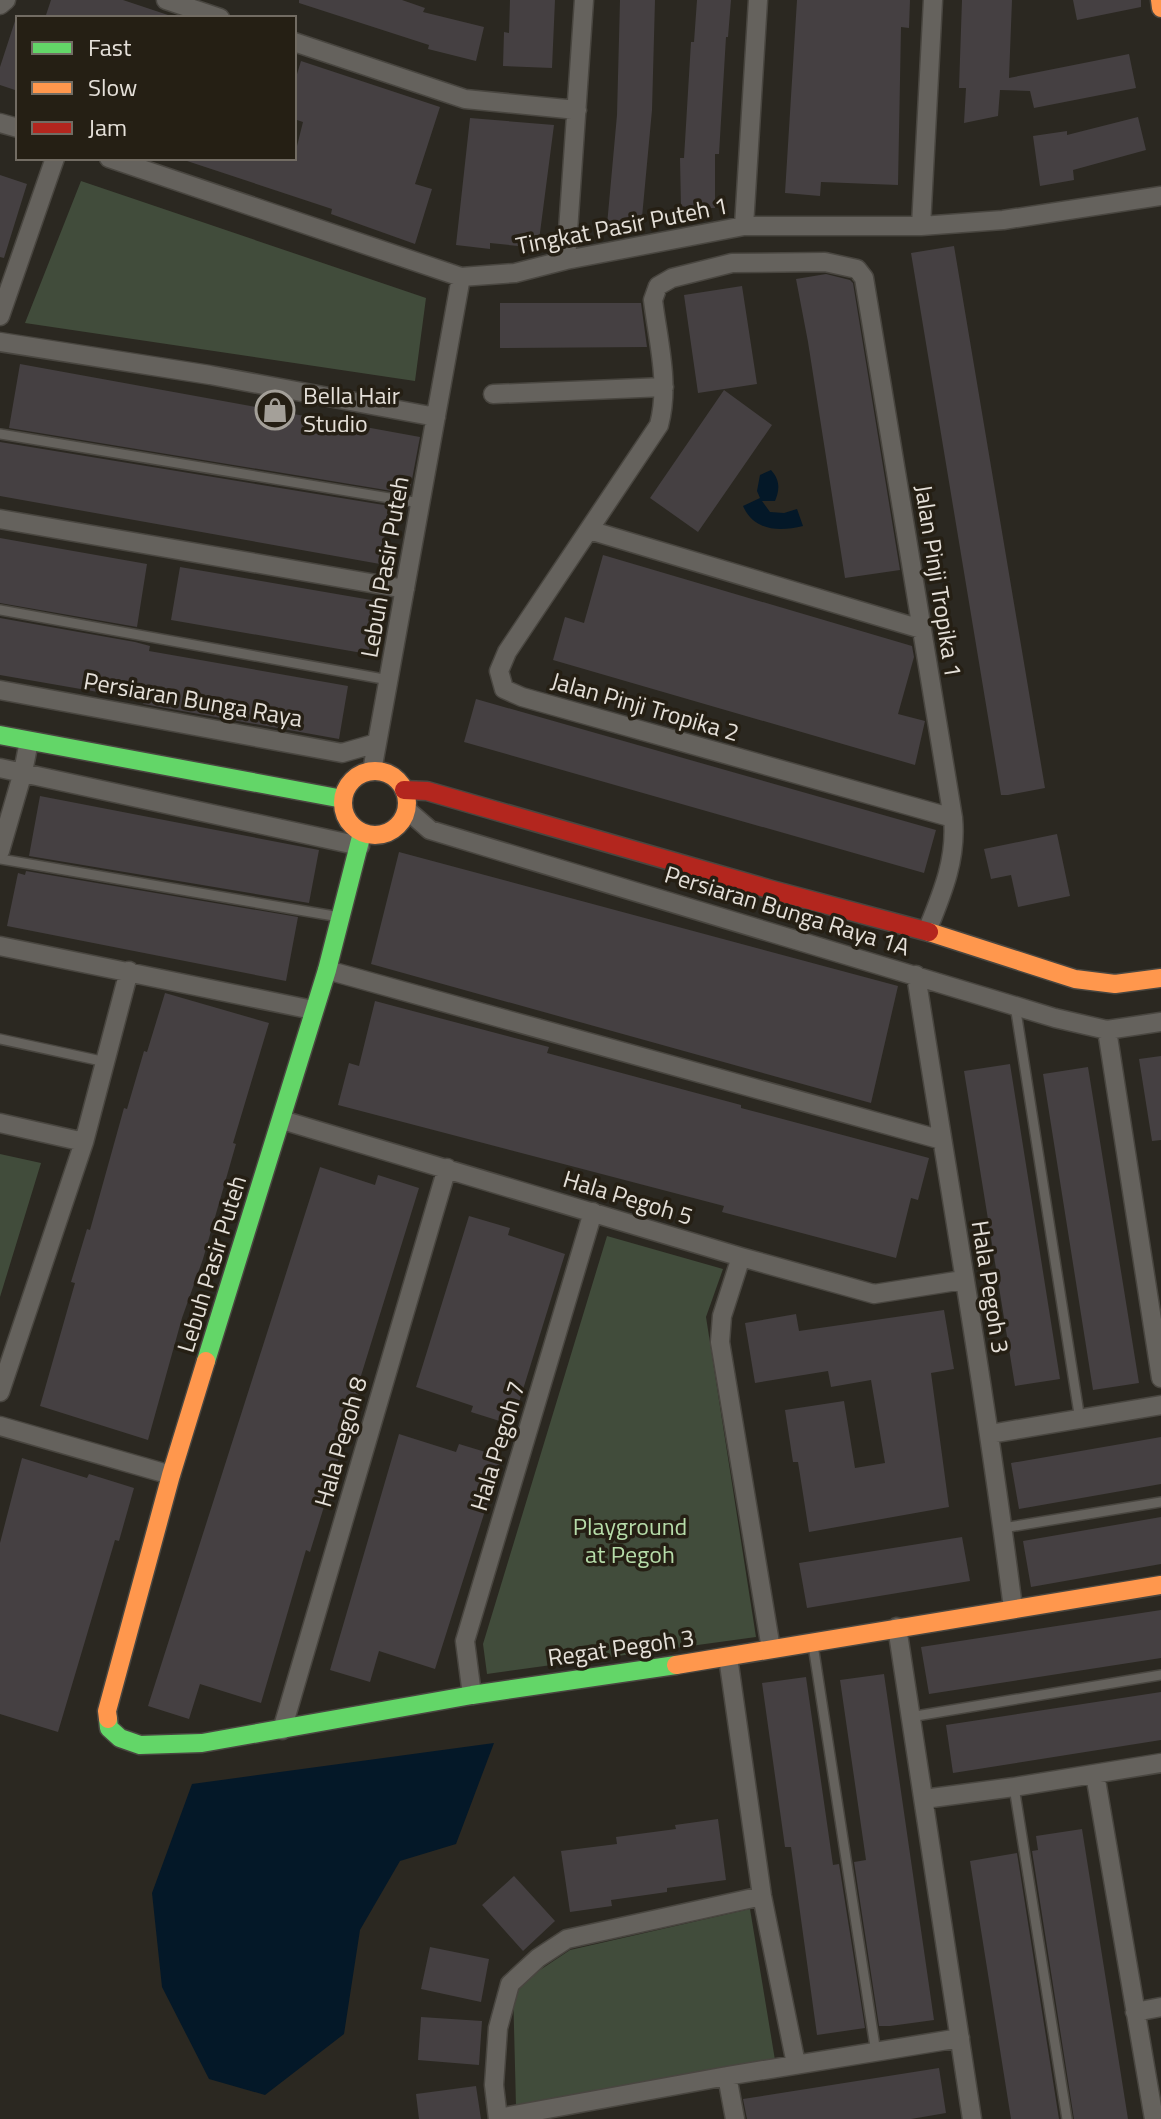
<svg xmlns="http://www.w3.org/2000/svg" width="1161" height="2119" font-family="'Titillium Web',sans-serif">
	<style>
		.green { fill: #414c3b }
		.water { fill: #041828 }
		.building { fill: #454042 }
		.lines { fill: none; stroke-linecap: round; stroke-linejoin: round }
		.lane-casing { stroke: #494640; stroke-width: 12 }
		.street-casing { stroke: #494640; stroke-width: 21 }
		.fast-casing { stroke: #494640; stroke-width: 21 }
		.slow-casing { stroke: #494640; stroke-width: 21 }
		.jam-casing { stroke: #494640; stroke-width: 21 }
		.lane { stroke: #65625d; stroke-width: 9 }
		.street { stroke: #65625d; stroke-width: 18 }
		.fast { stroke: #63d668; stroke-width: 18 }
		.slow { stroke: #ff974d; stroke-width: 18 }
		.jam { stroke: #b3261e; stroke-width: 18 }
		.labels { text-anchor: middle; stroke-width: 7; stroke-linejoin: round; paint-order: stroke }
		.street-label { font-size: 24px; fill: #e5e0d9; stroke: #251f14 }
		.poi-label { font-size: 24px; fill: #e5e0d9; stroke: #251f14; text-anchor: start }
		.park-label { font-size: 24px; fill: #b6dca9; stroke: #251f14 }
	</style>
	<rect width="100%" height="100%" fill="#2b2821"/>
	<path class="green" d="M81,181l345,117 -11,83 -390,-58z
		M0,1154l41,9 -41,134z
		M607,1236l116,33 -17,48 50,320 -269,37 -4,-30z
		M750,1909l25,151 -259,46 -3,-118 57,-38z"/>
	<path class="water" d="M771,470c9,10 9,19 4,31h-13l8,11 14,1 13,-4 6,17c-24,6 -49,5 -60,-20l17,-8 -3,-7 3,-16z
		M494,1743l-38,101 -56,17 -40,69 -16,104 -79,61 -56,-16 -47,-92 -10,-94 40,-109z"/>
	<path class="building" d="M51,0h72l45,15 -1,3h-122z
		M299,0h103l23,8 -2,4 61,15 -8,34 -48,-12 1,-4 -130,-42z
		M510,0h45l-3,68 -49,-2 1,-34 5,1z
		M620,0h35l-3,110 -11,118 -34,-3 10,-110z
		M697,0h34l-3,37h-2l-7,117h-4v54h-34l-1,-50h4l7,-116h3z
		M797,0h113l-1,28 -8,-1 -3,158 -77,-3 -1,14 -35,-3z
		M962,0h50l-3,78 120,-24 7,34 -102,20 -4,-17 -30,-1 -2,26 -34,7 2,-35h-7z
		M1073,0h68v7l-64,13z
		M15,21l3,1v69l-18,-6v-18z
		M301,61l139,46 -25,77 17,5 -17,55 -84,-30 1,-5 -145,-48v-3h107l9,-36 -9,-3v-35z
		M1138,117l8,33 -73,20 1,10 -34,6 -7,-50 34,-5v4z
		M470,118l84,7 -16,123 -48,-5v6l-34,-4z
		M0,175l27,9 -23,74 -4,-1z
		M954,246l91,542 -37,7h-7l-90,-542z
		M826,274l24,6 3,3 47,287 -55,8 -37,-236 -12,-63z
		M742,286l15,98 -59,9 -14,-98z
		M500,303h141l6,44 -147,1z
		M20,364l400,73 -10,53 -17,-3 -1,4 -383,-63z
		M724,390l48,35 -74,107 -48,-34z
		M0,442l390,64 -10,58 -380,-68z
		M0,538l147,26 -10,63 -137,-24z
		M603,555l309,91 2,11 -16,57 27,7 -10,44 -362,-105 12,-43 19,6z
		M180,567l197,34 -9,53 -197,-34z
		M0,618l135,24 15,4 -1,5 199,35 -9,53 -196,-35 1,-4 -144,-25z
		M476,699l460,131 -12,43 -460,-131z
		M40,796l279,54 -10,53 -280,-47z
		M1057,834l13,62 -52,11 -7,-32 -20,4 -7,-30z
		M399,852l499,134 -27,117 -500,-139z
		M26,871l272,46 -12,64 -279,-55 11,-53 7,2z
		M165,993l104,30 -36,120 3,1 -33,115 -21,59 -34,122 -108,-34 35,-123 -4,-1 16,-53 3,1 34,-122 3,1 17,-58 3,1z
		M375,1001l174,46 -2,6 194,52v3l188,50 -11,42 -7,-2 -15,60 -174,-46 2,-6 -386,-101 11,-42 10,3z
		M1161,1056v84l-9,1 -13,-82z
		M1010,1064l50,315 -45,7 -51,-315z
		M1088,1067l51,316 -46,7 -50,-316z
		M320,1167l55,18 3,-10 41,13 -59,191 3,1 -53,172 -4,-2 -45,153 -61,-19 -11,35 -41,-13z
		M469,1216l41,12 -2,7 57,19 -53,171 -41,-13 2,-6 -57,-19z
		M944,1310l10,59 -23,4 18,134 -140,25 -11,-70h-5l-8,-52 59,-9 11,67 30,-5 -14,-83 -40,7 -3,-16 -73,12 -10,-60 51,-9 3,17z
		M399,1434l57,18 3,-8 43,13 -67,212 -56,-18 -9,31 -40,-12z
		M1161,1437v47l-142,25 -8,-46z
		M22,1458l65,20 2,-4 45,14 -15,53 -4,-1 -57,192 -58,-18v-171z
		M1161,1517v47l-130,23 -8,-46z
		M962,1537l8,44 -163,27 -8,-45z
		M1161,1610v48l-232,36 -8,-47z
		M884,1674l50,346 -44,6h-11l-25,-164 12,-2 -26,-180z
		M806,1677l27,188 6,-1 26,164 -48,7 -26,-188h-6l-23,-164z
		M1161,1692v48l-208,33 -7,-48z
		M718,1819l8,61 -59,8v4l-56,8 1,6 -42,6 -9,-61 56,-7 -1,-7 60,-8 -1,-4z
		M1082,1829l46,290h-54l-42,-268 6,-1 -2,-14z
		M1017,1853l42,266h-48l-41,-258z
		M514,1876l41,45 -32,30 -41,-46z
		M430,1947l59,12 -8,43 -60,-13z
		M421,2017l61,4 -3,44 -61,-5z
		M939,2068l7,45 -35,6h-164l-4,-20z
		M476,2086l5,33h-62l-3,-25z"/>
	<g class="lines">
		<defs>
			<path id="lane" d="M0,434l420,69
				M0,610l389,70
				M0,859l340,58
				M1015,1005l65,415
				M0,1039l106,23
				M1003,1528l158,-26
				M813,1645l63,408
				M910,1717l251,-42
				M1014,1787l53,332"/>
			<path id="street" d="M166,0l54,18
				M0,5l6,-5
				M294,42l171,57 112,11
				M0,123l18,5
				M109,158l352,119 54,-4 51,-13 178,-34h177l82,-6 158,-24
				M744,226l14,-226
				M921,226l12,-226
				M566,260l18,-260
				M0,316l55,-158
				M0,342l210,33 226,42
				M493,394l171,-7
				M0,519l405,70
				M589,530l332,99
				M0,690l342,63 35,-10
				M0,768l360,78
				M372,771l89,-494
				M407,810l23,20 625,188 52,12 54,-8
				M0,851l23,-79 6,-31
				M927,931c15,-37 30,-72 26,-113l-89,-540 -7,-9 -32,-7 -93,1 -60,15 -14,8 -5,14c5,41 17,84 6,125l-152,227 -8,19 5,18 18,8 431,121
				M0,946l313,64
				M327,970l615,170
				M916,975c33,211 70,421 97,633
				M1107,1030l54,348
				M282,1120l459,137 133,37 89,-14
				M0,1123l84,19
				M741,1257l-19,59 -2,26 51,307
				M0,1392l84,-250 45,-171
				M0,1426l171,49
				M990,1434l171,-29
				M897,1627l75,492
				M728,1657l34,239 34,168
				M472,1695l-7,-54 128,-429
				M282,1730l165,-562
				M1095,1774l59,345
				M924,1799l90,-12 147,-24
				M1135,2012l26,-5
				M727,2076l8,43
				M498,2118l229,-42 233,-38
				M498,2119l-4,-34 4,-57 12,-44 28,-26 29,-19 195,-43"/>
			<path id="fast" d="M0,735l343,64
				M206,1361l121,-391 35,-137
				M108,1719l1,9 11,10 20,7 62,-2 270,-48 204,-30"/>
			<path id="slow" d="M1160,0l1,8
				M343 803a32 32 0 1 1 64 0a32 32 0 1 1-64 0Z
				M929,932l146,47 40,5 46,-6
				M676,1665l485,-80
				M108,1719l-1,-8 64,-236 35,-114"/>
			<path id="jam" d="M404,790l23,1 345,99 157,42"/>
		</defs>
		<use href="#lane" class="lane-casing"/>
		<use href="#street" class="street-casing"/>
		<use href="#fast" class="fast-casing"/>
		<use href="#slow" class="slow-casing"/>
		<use href="#jam" class="jam-casing"/>
		<use href="#lane" class="lane"/>
		<use href="#street" class="street"/>
		<use href="#fast" class="fast"/>
		<use href="#slow" class="slow"/>
		<use href="#jam" class="jam"/>
	</g>
	<defs>
		<symbol id="shop-ring" viewBox="-11 -11 22 22"><circle r="9.5" fill="#251f14" stroke="#a4a099" stroke-width="1.5"/><path d="M-5-2.5h2.3a2.7 3.5 0 0 1 5.4 0H5L5.5 6h-11ZM-1.5-2.5h3a1.5 2.3 0 0 0-3 0Z" fill="#a4a099"/></symbol>
	</defs>
	<g fill-rule="evenodd">
		<use href="#shop-ring" x="253" y="388" width="44" height="44"/>
	</g>
	<g class="labels">
		<g class="street-label">
			<text transform="translate(622 226) rotate(-11)" y="8">Tingkat Pasir Puteh 1</text>
			<text transform="translate(385 567) rotate(-80)" y="8">Lebuh Pasir Puteh</text>
			<text transform="translate(938 581) rotate(81)" y="8">Jalan Pinji Tropika 1</text>
			<text transform="translate(193 700) rotate(10)" y="8">Persiaran Bunga Raya</text>
			<text transform="translate(645 707) rotate(16)" y="8">Jalan Pinji Tropika 2</text>
			<text transform="translate(787 911) rotate(17)" y="8">Persiaran Bunga Raya 1A</text>
			<text transform="translate(628 1198) rotate(17)" y="8">Hala Pegoh 5</text>
			<text transform="translate(212 1264) rotate(-73)" y="8">Lebuh Pasir Puteh</text>
			<text transform="translate(990 1287) rotate(81)" y="8">Hala Pegoh 3</text>
			<text transform="translate(341 1442) rotate(-74)" y="8">Hala Pegoh 8</text>
			<text transform="translate(498 1446) rotate(-73)" y="8">Hala Pegoh 7</text>
			<text transform="translate(621 1648) rotate(-8)" y="8">Regat Pegoh 3</text>
		</g>
		<g class="poi-label">
			<text x="303" y="404">Bella Hair<tspan x="303" dy="28">Studio</tspan></text>
		</g>
		<g class="park-label">
			<text x="630" y="1535">Playground<tspan x="630" dy="28">at Pegoh</tspan></text>
		</g>
	</g>
	<rect x="16" y="16" width="280" height="144" fill="#251f14" stroke="#726c63" stroke-width="2"/>
	<rect x="32" y="42" width="40" height="12" fill="#63d668" stroke="#726c63" stroke-width="2"/>
	<text x="88" y="56" font-size="24" fill="#e5e0d9">Fast</text>
	<rect x="32" y="82" width="40" height="12" fill="#ff974d" stroke="#726c63" stroke-width="2"/>
	<text x="88" y="96" font-size="24" fill="#e5e0d9">Slow</text>
	<rect x="32" y="122" width="40" height="12" fill="#b3261e" stroke="#726c63" stroke-width="2"/>
	<text x="88" y="136" font-size="24" fill="#e5e0d9">Jam</text>
</svg>
